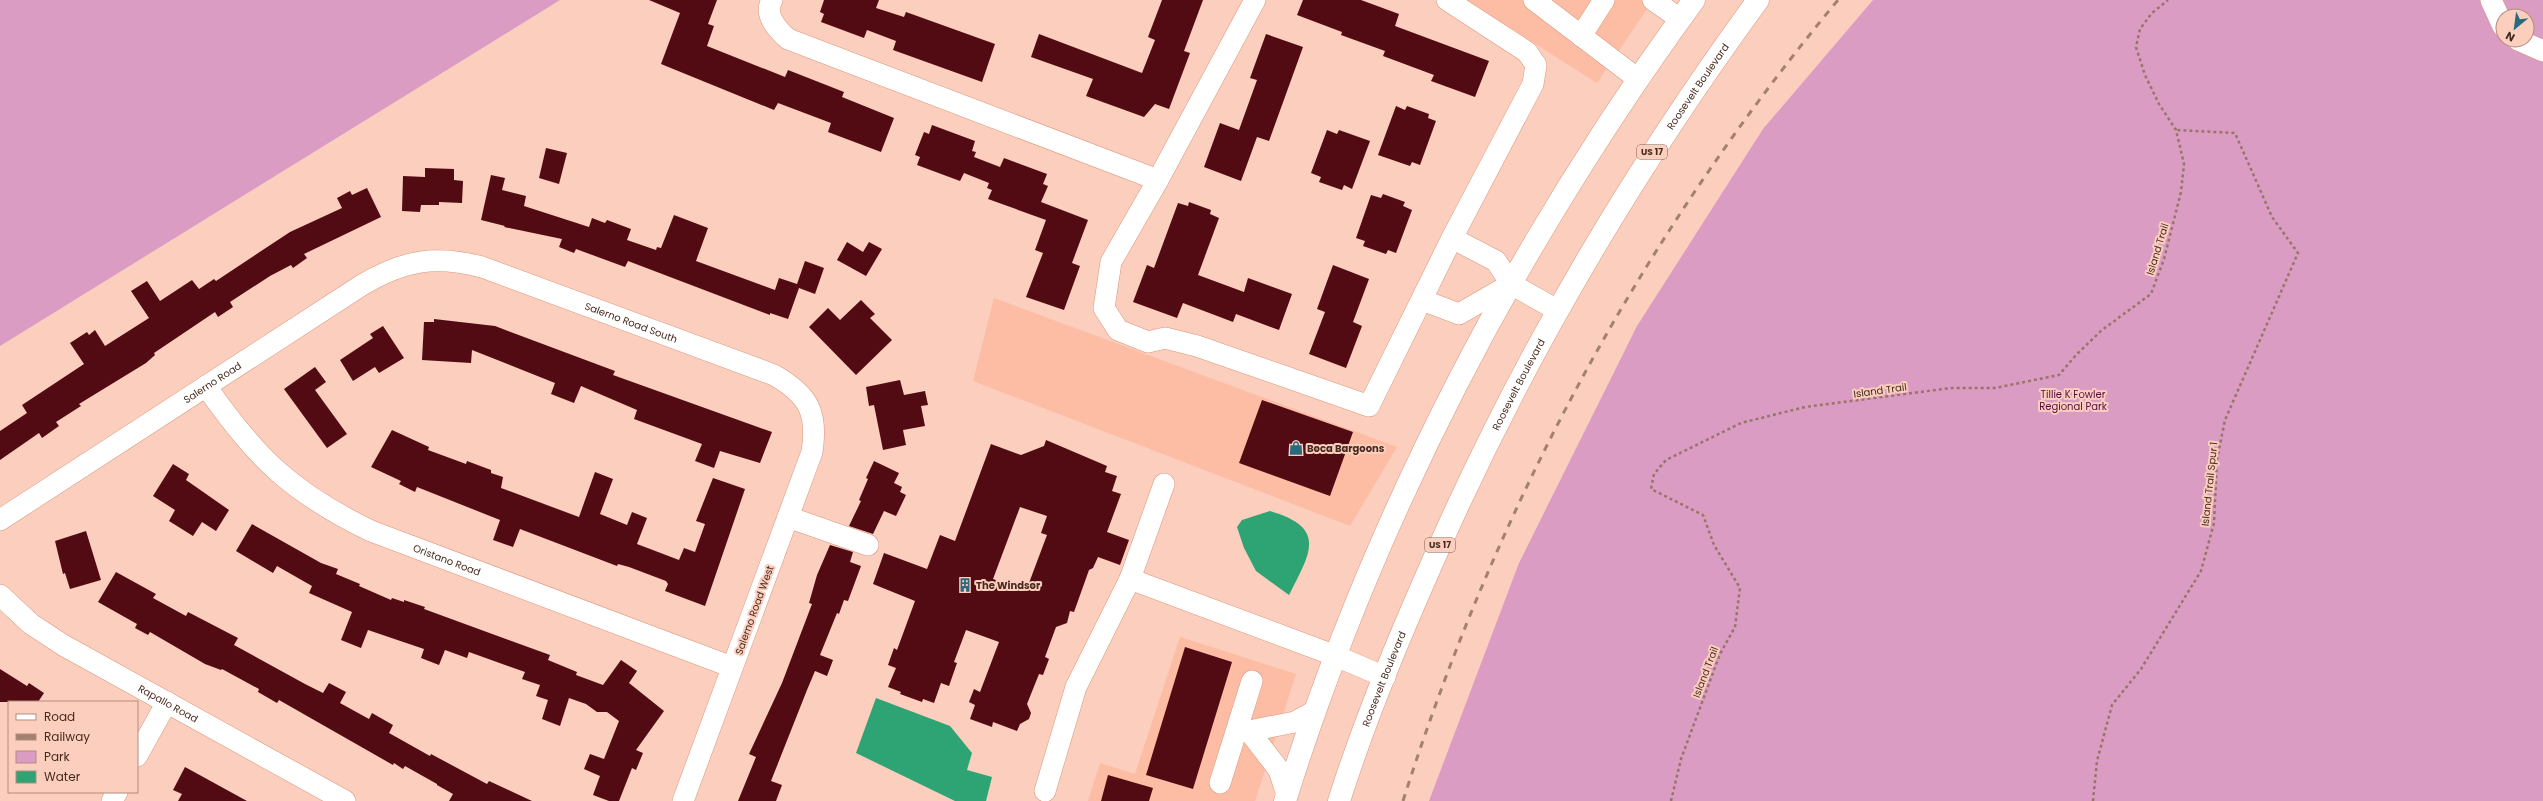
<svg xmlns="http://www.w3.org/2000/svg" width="2543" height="801" font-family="Poppins,sans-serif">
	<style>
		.built { fill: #fdbca4 }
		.green { fill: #db9cc4; fill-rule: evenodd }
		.water { fill: #2ea373 }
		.building { fill: #520b13; fill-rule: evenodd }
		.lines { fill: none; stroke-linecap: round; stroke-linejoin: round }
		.minor-casing { stroke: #dc967b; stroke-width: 22 }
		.highway-casing { stroke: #dc967b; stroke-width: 23 }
		.path { stroke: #997567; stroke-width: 2.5; stroke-dasharray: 3 3; stroke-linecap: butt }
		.minor { stroke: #fff; stroke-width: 21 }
		.highway { stroke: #fff; stroke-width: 22 }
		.rail { stroke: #a48071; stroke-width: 3; stroke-dasharray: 7 7; stroke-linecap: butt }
		.labels { text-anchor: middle; stroke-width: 4; stroke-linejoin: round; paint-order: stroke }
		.shield { fill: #fbcebd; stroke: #7c5b4e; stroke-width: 1 }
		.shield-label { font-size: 9px; font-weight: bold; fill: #462a1f }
		.street-label { font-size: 10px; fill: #462a1f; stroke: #fbcebd }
		.park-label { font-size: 10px; fill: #580a44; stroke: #fbcebd }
		.poi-label { font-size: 10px; font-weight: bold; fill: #462a1f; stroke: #fbcebd; text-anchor: start }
	</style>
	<rect width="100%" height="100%" fill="#fbcebd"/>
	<path class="built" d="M1466,0h187l-56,83z
		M994,298l403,149 -47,79 -377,-145z
		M1180,637l116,37 -41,127h-167l12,-38 35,11z"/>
	<path class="green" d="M0,0h560l-560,346z
		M1873,0h670v801h-1114l90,-238 118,-237 126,-197zM2503,16h24v24h-24z"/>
	<path class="water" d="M1270,511c58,17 40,42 19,84l-33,-24 -12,-23 -7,-21 5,-7z
		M876,698l74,28 22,27 -5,17 25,7 -6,24h-31l-99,-48z"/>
	<path class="building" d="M649,0h68l-9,24 6,2 -7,20 78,31 3,-7 56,22 -2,5 52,21 -13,34 -53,-20 3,-9 -53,-20 -4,7 -113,-46 19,-51z
		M824,0h55l-3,8 28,9 2,-5 89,32 -13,38 -89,-32 3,-9 -29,-11 -3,8 -43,-16 3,-8 -4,-2z
		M1162,0h41l-19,51 6,2 -21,56 -14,-5 -11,13 -58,-21 7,-17 -62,-22 8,-23 103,39 13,-33 -7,-3z
		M1303,0h58l38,14 -4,12 94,35 -14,36 -44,-16 3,-6 -51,-19 2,-5 -44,-16 1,-3 -45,-17z
		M1266,34l37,13 -34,94 -12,-4 -16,44 -37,-14 16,-44 19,7 18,-50 -7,-2z
		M1396,106l9,4 2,-4 22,8 -1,4 8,3 -16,44 -8,-3 -2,4 -32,-11z
		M932,125l43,16 -3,10 4,1 -2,5 26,10 4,-9 43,16 -4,10 5,2 -7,16 47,18 -16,43 8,3 -16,44 -38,-13 17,-44 -8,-3 11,-30 -58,-21 4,-9 -5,-2 2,-5 -25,-10 -4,8 -43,-16 3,-8 -5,-2 9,-23 5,2z
		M1327,130l10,4 2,-4 31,11 -18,48 -8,-4 -2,5 -23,-8 2,-5 -10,-4z
		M546,148l21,5 -8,31 -20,-6z
		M425,168l29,1v11l9,1 -1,22 -23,-1v3h-18l-1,7 -18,-1 1,-35 22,1z
		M491,175l14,3 -3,12 24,6 -2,10 65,21 3,-9 13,5 2,-3 24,9 -4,11 29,10 1,-3 4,1 13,-33 34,13 -12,33 79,29 4,-12 18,6 8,-23 19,7 -9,26 -16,-6 -11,31 -18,-6v2l-142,-54 -3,6 -49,-18 -2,4 -15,-6 3,-8 -58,-12 1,-1 -24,-6z
		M367,188l14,29 -77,37 3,4 -14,10 -2,-3 -21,11 -40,26 3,5 -15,10 -3,-5 -61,41 1,2 -9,8 -67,41 2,2 -25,16 3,4 -17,12 -3,-5 -39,27v-29l27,-18 -5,-8 62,-41 -14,-21 17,-11 2,3 6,-5 10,16 44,-28 -18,-27 16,-10 13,20 32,-21 7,9 15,-10 2,2 74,-49 52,-24 -5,-10 13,-7 2,4z
		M1383,194l22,8 -2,4 9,4 -16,43 -8,-3 -2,4 -23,-8 2,-5 -9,-3 15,-43 10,3z
		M1189,202l22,8 -1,4 9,4 -21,57 46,17 4,-14 44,16 -13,36 -43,-16 -3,8 -50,-19 -6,15 -44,-16 14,-37 7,3 24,-65 10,3z
		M847,242l16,10 6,-10 13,7 -16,27 -29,-16z
		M1333,265l36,14 -16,43 9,4 -16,42 -37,-14 16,-42 -8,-3z
		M861,300l14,14 -5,4 22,22 -36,35 -47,-48 19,-19 12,12z
		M434,319l61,7 120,45 -2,4 159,57 -12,31 -40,-12 -6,17 -19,-7 7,-17 -68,-25 3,-9 -56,-24 -7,17 -23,-9 4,-11 -83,-33 -1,13 -49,-3 2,-38h10z
		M383,326l21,32 -25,15 -4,-6 -22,14 -13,-21 33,-22 -3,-4z
		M315,367l11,15 -11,8 32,44 -20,14 -43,-59z
		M900,380l4,15 21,-4 3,14 -7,1 4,20 -22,4 3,15 -23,5 -9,-45 -5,1 -3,-19z
		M1262,400l91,32 -23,64 -91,-33z
		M392,430l37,17 -1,3 38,14 1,-3 24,9v3l12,4 -2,11 78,29 16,-45 18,7 -13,35 27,11 5,-13 15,6 -10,26 42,16 5,-12 11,4 10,-28 -9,-3 17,-43 32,11 -40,117 -40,-15 3,-7 -2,-3 -37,-14 -11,-3 -1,2 -97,-37 -7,18 -20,-7 7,-20 -83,-33 -2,5 -16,-8 2,-3 -30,-14z
		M1046,440l61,26 -2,6 12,4 -5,15 9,3 -14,38 22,8 -9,25 -22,-8 -5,11 -4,2 -15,42 -4,-1 -3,12 -11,4 -11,30 4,2 -6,16 -4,-1 -12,30 4,9 -2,6 -9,5 -3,7 -24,-9 -1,5 -22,-8 5,-14 -6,-3 5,-13 6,3 19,-50 -33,-12 -12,32 3,1 -8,23 -8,-3 -7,20 -11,-4 -1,3 -22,-8 1,-2 -13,-5 8,-19 -8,-3 6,-17 3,2 18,-49 -42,-17 11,-31 43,16 13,-34 15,6 36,-97 30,11 23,-9zM1020,507l27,9 -6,17 6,2 -21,56 -33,-12z
		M874,461l25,12 -5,10 8,4 -2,5 6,3 -10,21 -12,-5 -11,23 -24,-8 12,-25 -2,-1 9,-21 -2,-1z
		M173,464l16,10 -3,6 43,30 -13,21 -14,-9 -9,14 -24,-15 6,-11 -22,-14z
		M252,524l69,39 17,6 -2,5 24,10 -1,2 32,14 1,-2 12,4v-2l21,7 -1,2 126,46 -2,5 29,12 -1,3 27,10 18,-25 16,11 -8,12 35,28 -28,39 7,3 -7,17 -4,-2 -13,33h-10l-16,-6 7,-19 -16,-7 6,-15 14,5 15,-38 -12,-9h-10l-11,-8 -17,-6 -9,28 -18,-7 6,-19 -12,-4 4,-11 -18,-6 3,-7 -56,-20 -2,6 -22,-8 -6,15 -18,-7 3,-9 -56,-19 -7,18 -20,-8 11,-28 -43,-19 3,-7 -35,-20 -4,7 -37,-22z
		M86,531l15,49 -31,9 -5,-16 -2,1 -8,-33z
		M830,545l23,7 -3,10 11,4 -13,35 -4,-1 -5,14 -2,-1 -17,42 13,5 -6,16 -12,-5 -8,19 -36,91 11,4 -6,16h-38l18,-44 -7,-3 33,-71 30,-79 -3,-1 8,-28z
		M116,572l40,22 -3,4 33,18 2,-4 50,26 -4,7 71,39 18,9 6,-10 17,9 -6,11 29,16 3,-6 21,12 -4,8 41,23 1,-2 56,30 2,-3 43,20h-83l4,-7 -16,-9v-1l-32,-18 -2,3 -9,-6 -1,2 -114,-65 -2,3 -19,-11 1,-3 -37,-20 -1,1 -16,-6 -55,-32 -2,3 -13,-7 2,-4 -39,-22z
		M1185,647l47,15 -39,127 -47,-14z
		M0,669l27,17 2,-3 15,10 -6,9h-38z
		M185,767l62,34h-69l4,-7 -9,-4z
		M1108,775l45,13 -4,13h-48z"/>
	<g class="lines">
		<defs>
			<g id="minor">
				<path d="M772,0c-9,15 6,30 16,39l370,141 -47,82 -7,46 14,22 30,12 17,-4 32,8 172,60 83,-168 81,-154 3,-19 -9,-13 -80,-52"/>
				<path d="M1534,0l104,79"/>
				<path d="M1653,0l27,19"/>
				<path d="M2491,0l12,26"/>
				<path d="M1581,36l23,-36"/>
				<path d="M2518,40l25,11"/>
				<path d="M1158,180l97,-180"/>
				<path d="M1452,238l44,23 15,23 46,26"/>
				<path d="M1422,300l37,14 52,-30"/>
				<path id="s1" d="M206,386c49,71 86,107 165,145l361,136"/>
				<path d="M788,517l80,28"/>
				<path id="s2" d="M0,520l362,-235c42,-25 73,-30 120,-18l292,108c35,20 44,38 38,77l-129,349"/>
				<path d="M1130,579l34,-95"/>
				<path id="s3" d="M0,595l31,29 32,21 282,156"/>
				<path d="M137,756l30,-54"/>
				<path d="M1220,783l32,-102"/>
				<path d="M1045,791l31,-104 54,-108 206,77 49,21"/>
				<path d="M1287,795l-8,-25 -30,-39 46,-9 20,-11"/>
				<path d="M112,801l5,-9"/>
			</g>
			<g id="highway">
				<path d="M1285,801c90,-287 232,-558 409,-801"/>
				<path id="s4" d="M1339,801c29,-91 67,-180 106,-267 85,-189 191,-367 313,-534"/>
			</g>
		</defs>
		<use href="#minor" class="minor-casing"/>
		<use href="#highway" class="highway-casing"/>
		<path class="path" d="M1671,801l10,-42 39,-105 15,-27 5,-39 -26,-43 -11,-30 -52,-26 3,-15 12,-14 75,-37 64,-16 146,-19h44l64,-13 17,-20 26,-25 49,-36 13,-35 17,-67 3,-28 -8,-34 -17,-26 -14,-29 -9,-28 4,-18 12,-16 16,-13
			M2093,801l4,-40 15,-56 29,-36 60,-98 13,-48 3,-63 8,-40 73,-167 -26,-36 -37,-84 -59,-3"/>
		<use href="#minor" class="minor"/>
		<use href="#highway" class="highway"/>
		<path class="rail" d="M1403,801c93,-294 238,-564 435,-801"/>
	</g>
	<defs>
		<symbol id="shop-bare" viewBox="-9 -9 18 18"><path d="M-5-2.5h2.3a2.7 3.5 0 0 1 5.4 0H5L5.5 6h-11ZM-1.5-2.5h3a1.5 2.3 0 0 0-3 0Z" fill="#2a6a7e" stroke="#fbcebd" stroke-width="2.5" paint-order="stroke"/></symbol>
		<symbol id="building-bare" viewBox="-9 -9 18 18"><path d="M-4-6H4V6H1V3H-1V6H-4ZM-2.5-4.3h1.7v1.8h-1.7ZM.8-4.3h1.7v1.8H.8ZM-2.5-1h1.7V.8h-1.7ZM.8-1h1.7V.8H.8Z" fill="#2a6a7e" stroke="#fbcebd" stroke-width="2.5" paint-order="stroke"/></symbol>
	</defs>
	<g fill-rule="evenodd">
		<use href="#shop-bare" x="1286" y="438" width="20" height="20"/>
		<use href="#building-bare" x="955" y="575" width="20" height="20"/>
	</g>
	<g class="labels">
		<g class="shield">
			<rect x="1637" y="145" width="30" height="14" rx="3"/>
			<rect x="1425" y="538" width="30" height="14" rx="3"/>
		</g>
		<g class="shield-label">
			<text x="1652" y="155">US 17</text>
			<text x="1440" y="548">US 17</text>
		</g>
		<g class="street-label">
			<text dy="4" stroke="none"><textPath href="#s4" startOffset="802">Roosevelt Boulevard</textPath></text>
			<text transform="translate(2157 249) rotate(-73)" y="4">Island Trail</text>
			<text dy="4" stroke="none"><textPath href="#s2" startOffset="716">Salerno Road South</textPath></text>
			<text dy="4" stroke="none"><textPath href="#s2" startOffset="253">Salerno Road</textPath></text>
			<text dy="4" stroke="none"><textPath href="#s4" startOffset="454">Roosevelt Boulevard</textPath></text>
			<text transform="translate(1880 390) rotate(-8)" y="4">Island Trail</text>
			<text transform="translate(2209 484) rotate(-84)" y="4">Island Trail Spur 1</text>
			<text dy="4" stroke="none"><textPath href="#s1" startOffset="304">Oristano Road</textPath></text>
			<text transform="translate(754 610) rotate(-70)" y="4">Salerno Road West</text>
			<text transform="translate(1705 672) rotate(-69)" y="4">Island Trail</text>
			<text dy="4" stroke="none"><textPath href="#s4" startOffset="130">Roosevelt Boulevard</textPath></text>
			<text dy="4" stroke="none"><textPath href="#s3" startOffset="201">Rapallo Road</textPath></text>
		</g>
		<g class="park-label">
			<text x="2073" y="398">Tillie K Fowler<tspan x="2073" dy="12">Regional Park</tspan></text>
		</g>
		<g class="poi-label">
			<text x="1307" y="452">Boca Bargoons</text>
			<text x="976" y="589">The Windsor</text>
		</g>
	</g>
	<rect x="8" y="701" width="130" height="92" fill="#fbcebd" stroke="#b38c7e"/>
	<rect x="16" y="714" width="20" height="6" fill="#ffffff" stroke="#b38c7e"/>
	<text x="44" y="721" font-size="12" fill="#462a1f">Road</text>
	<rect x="16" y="734" width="20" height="6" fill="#a48071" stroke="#b38c7e"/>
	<text x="44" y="741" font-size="12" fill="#462a1f">Railway</text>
	<rect x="16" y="751" width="20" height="12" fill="#db9cc4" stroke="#b38c7e"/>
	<text x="44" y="761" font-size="12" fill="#462a1f">Park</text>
	<rect x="16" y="771" width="20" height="12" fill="#2ea373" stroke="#b38c7e"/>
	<text x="44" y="781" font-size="12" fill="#462a1f">Water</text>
	<g transform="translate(2515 28) rotate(209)"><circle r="19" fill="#fbcebd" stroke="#b38c7e"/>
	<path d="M0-3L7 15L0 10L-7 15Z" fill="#2a6a7e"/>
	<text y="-6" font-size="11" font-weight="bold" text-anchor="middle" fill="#462a1f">N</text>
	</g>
</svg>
